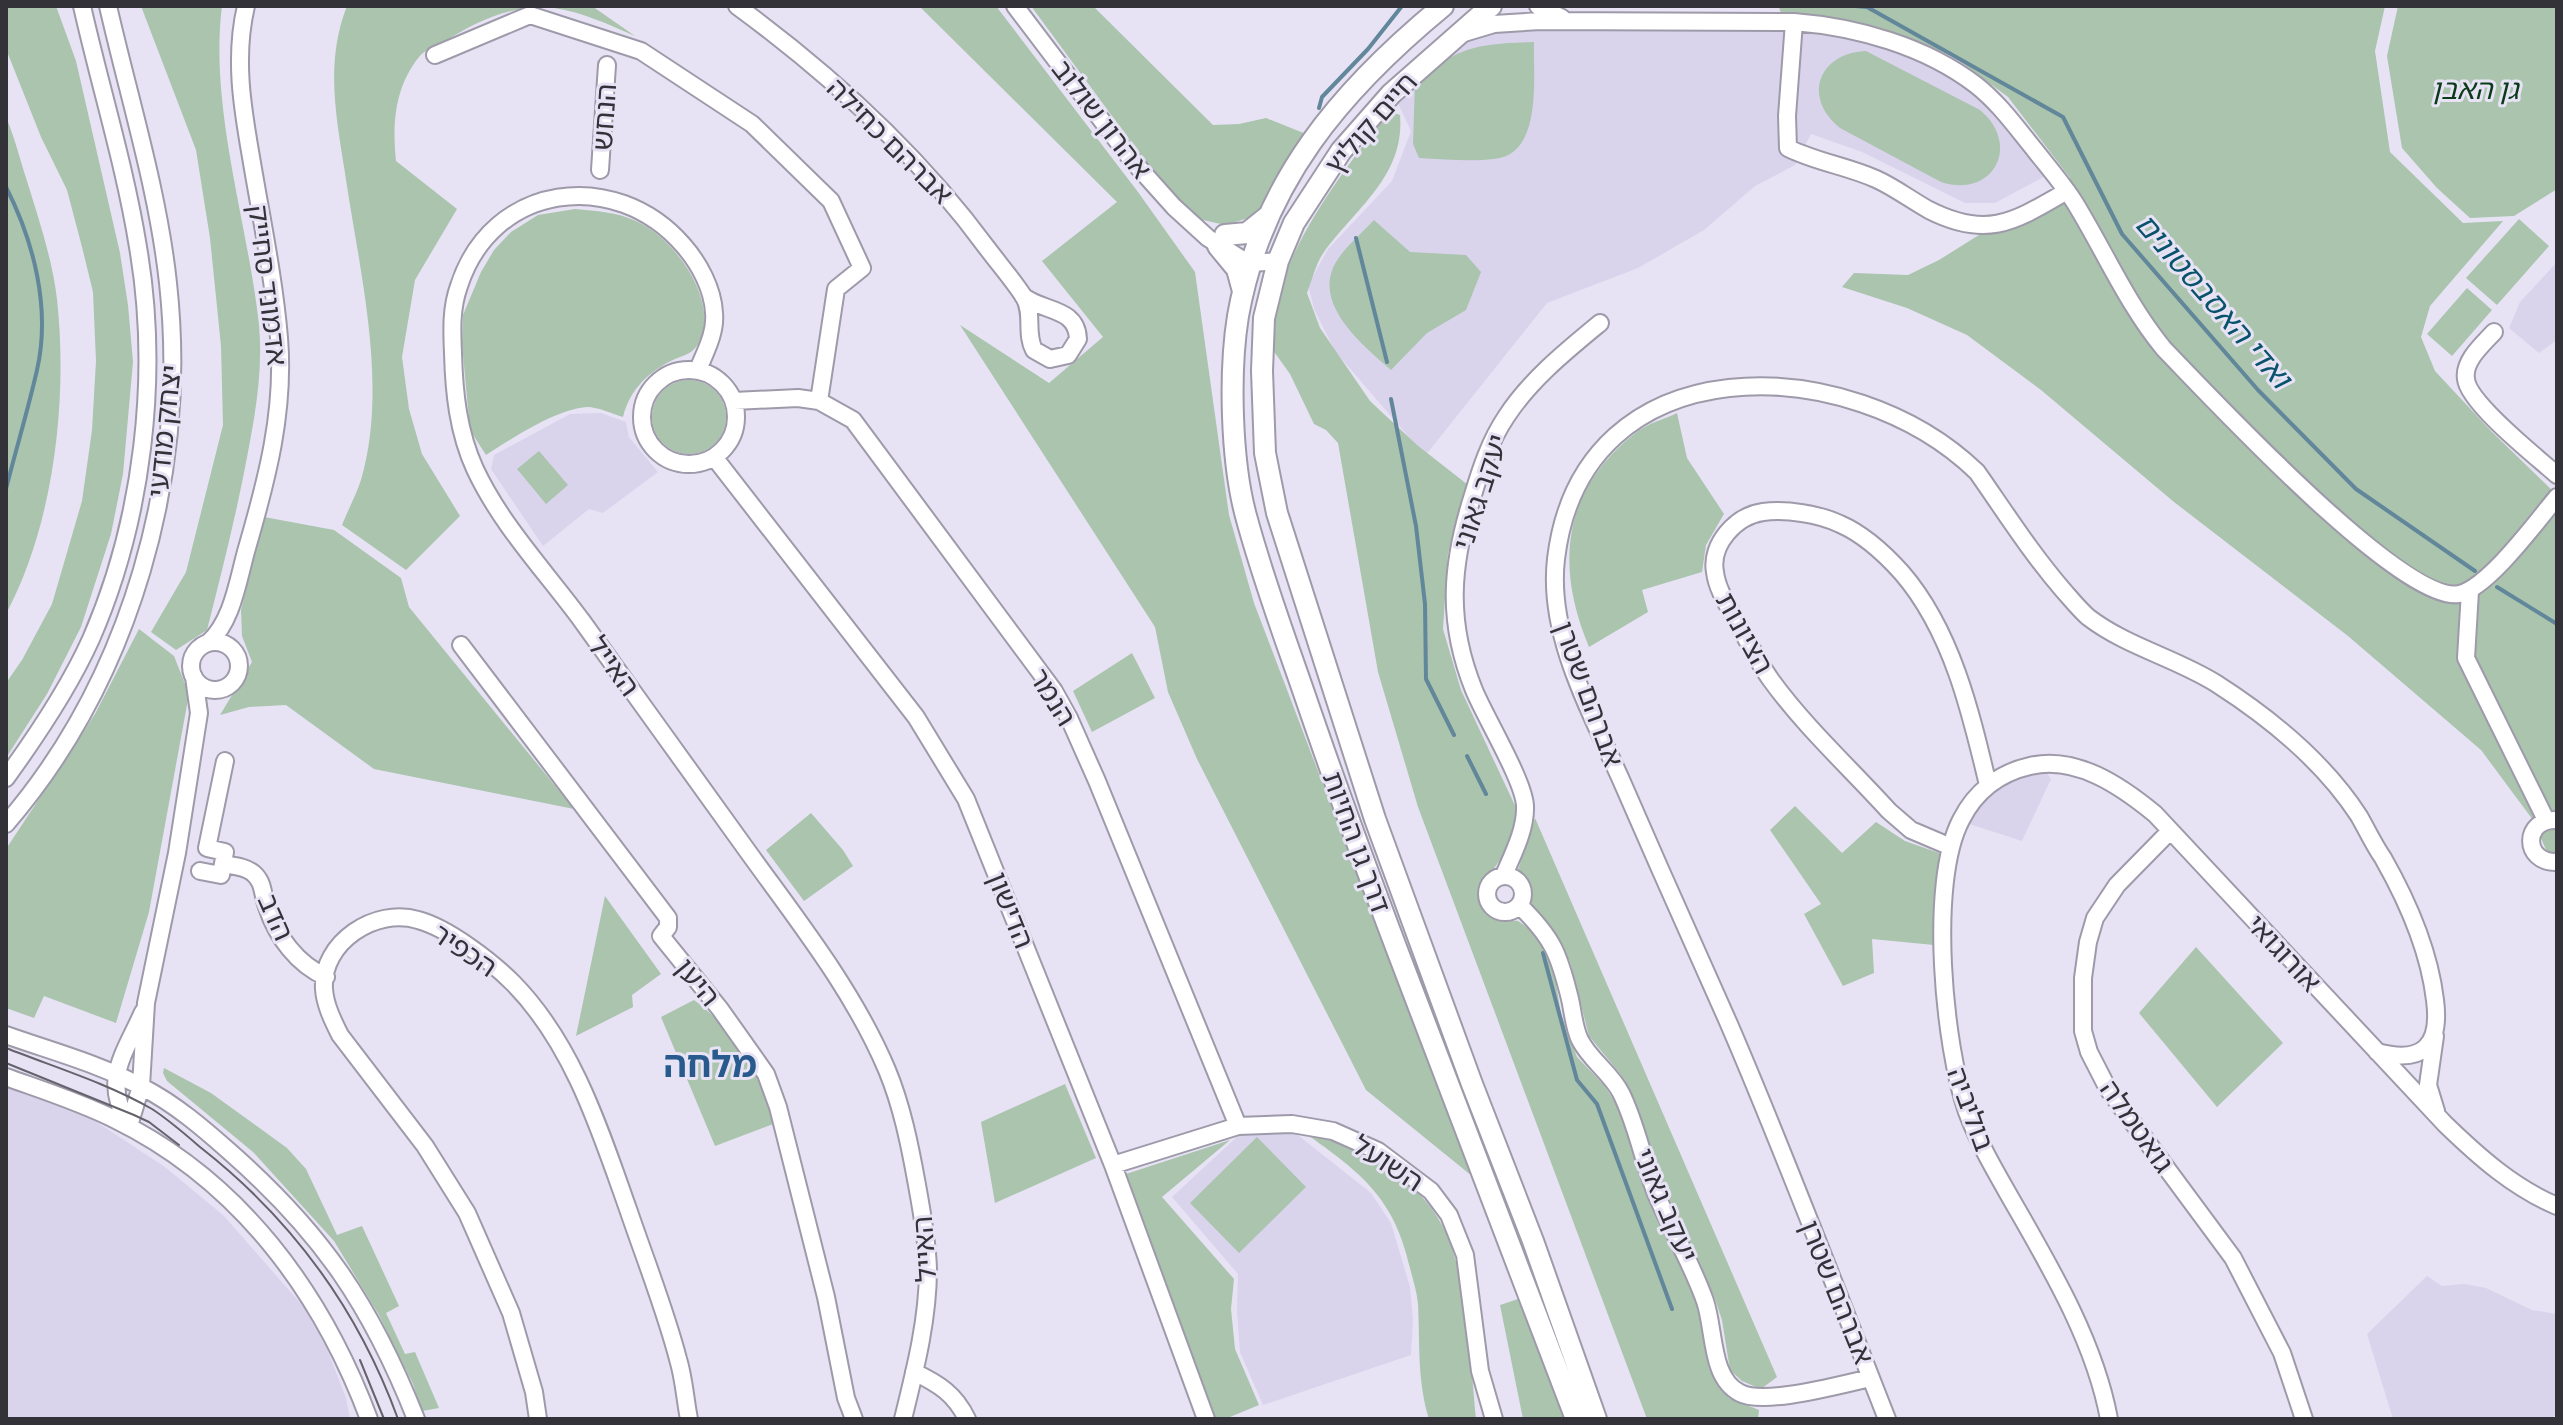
<svg xmlns="http://www.w3.org/2000/svg" width="2563" height="1425" font-family="'Zilla Slab','Noto Sans Hebrew',serif">
	<style>
		.built { fill: #d9d4ec }
		.green { fill: #aac4ae }
		.lines { fill: none; stroke-linecap: round; stroke-linejoin: round }
		.stream { stroke: #62879a; stroke-width: 4 }
		.minor-casing { stroke: #9e9aaa; stroke-width: 20 }
		.major-casing { stroke: #9e9aaa; stroke-width: 24 }
		.minor { stroke: #fff; stroke-width: 16 }
		.major { stroke: #fff; stroke-width: 20 }
		.tram { stroke: #65626c; stroke-width: 2 }
		.labels { text-anchor: middle; stroke-width: 6; stroke-linejoin: round; paint-order: stroke }
		.park-label { font-size: 28px; font-style: italic; fill: #0a3b19; stroke: #e7e3f5 }
		.street-label { font-size: 28px; fill: #343239; stroke: #e7e3f5 }
		.water-label { font-size: 30px; font-style: italic; fill: #09526c; stroke: #e7e3f5 }
		.district-label { font-size: 36px; font-weight: bold; fill: #285a8d; stroke: #e7e3f5 }
	</style>
	<rect width="100%" height="100%" fill="#e7e3f5"/>
	<path class="built" d="M1509,27h298l83,17 59,29 44,33 23,34 33,34 -54,29h-30l-103,-51 -51,-18 -16,31 -40,21 -51,44 -66,38 -91,35 -122,153 -90,-105 -21,-42 -6,-24 20,-36 64,-68 19,-50 -15,-32 62,-55z
		M2557,262v78l-18,13 -30,-25 11,-26z
		M601,413l25,9 3,15 29,35 -55,41 -14,-4 -46,37 -52,-77 3,-14 76,-41z
		M2041,764l10,15 -29,62 -62,-20 13,-19z
		M6,1084l74,27 85,56 59,49 79,90 24,43 19,49 4,21h-344z
		M1289,1128l82,65 20,30 19,64 3,34 -2,34 -148,50 -23,-53 -3,-41 1,-37 -66,-77 68,-63z
		M2427,1276l15,10 22,-2 22,4 46,22 25,4v99l-6,6h-158l-26,-85z"/>
	<path class="green" d="M6,6h50l20,55 44,192 8,52 5,57 -10,112 -12,60 -30,93 -34,67 -41,64v-75l16,-23 30,-56 30,-103 10,-71 4,-69 -3,-69 -11,-45 -15,-57 -26,-53 -35,-88z
		M141,6h81c-13,102 26,217 37,319 4,44 -3,85 -11,127 -11,60 -26,119 -41,178l-31,20 -25,-18 35,-60 37,-147 -2,-79 -11,-108 -14,-88z
		M347,6h245l43,30c-26,-11 -52,-24 -81,-28 -42,-4 -75,12 -109,33 -8,5 -21,9 -26,16 -24,30 -27,66 -23,104l61,48 -42,71 -13,77 7,52 13,45 38,62 -54,54 -64,-45c6,-15 14,-30 19,-45 28,-96 -2,-210 -16,-307 -9,-57 -20,-111 2,-167z
		M919,6h77l142,186 57,80 34,243 25,88 218,573 -106,-86 -169,-331 -29,-67 -13,-65 -195,-302 89,58 54,-46 -61,-76 75,-59z
		M1031,6h62l120,119 26,-1 27,-6 40,16 -24,33 -21,40 -9,10 -27,8 -26,-6 -11,-9 -37,-41z
		M1779,6h606l-10,45 15,101 73,71 40,-2 -73,85 -9,31 14,34 56,60 66,64v380l-24,-55 -52,-70 -133,-114 -174,-134 -133,-112 -74,-55 -60,-27 -65,-21 12,-14 54,2 31,-15 131,-82 -62,-81 -55,-41 -76,-29 -83,-5 -14,-11z
		M2398,6h159v183l-43,27 -44,2 -33,-30 -35,-40 -15,-92z
		M1534,42c-1,34 9,113 -40,117 -25,3 -50,0 -75,-1l-6,-14 2,-63c46,-35 62,-37 119,-39z
		M1866,51l114,59c42,35 13,89 -39,72l-101,-54c-38,-30 -22,-75 26,-77z
		M1389,111l11,4c5,61 -44,93 -76,137 -8,11 -12,28 -17,41l13,35 50,73 47,44 51,40 -20,68 -5,76 18,61 57,122 -4,28 -36,51 5,16 17,12 18,2 16,11 18,27 9,55 16,43 27,28 18,28 56,139 21,57 7,26 3,33 11,21 9,9 30,12 -1,9h-111l-229,-612 -40,-135 -40,-229 -12,-13 -12,-6 -24,-50 -20,-28c2,-12 2,-26 4,-37 19,-75 70,-138 115,-198z
		M6,117c9,21 14,43 21,64 12,39 25,77 30,118 11,101 -3,225 -51,315z
		M575,209c22,2 41,3 61,12 38,17 84,79 63,121 -5,11 -14,13 -24,17 -26,12 -45,30 -52,58 -10,-3 -25,-10 -36,-10 -31,2 -76,32 -101,48l-16,-25 -8,-86 1,-29 18,-43 13,-22 17,-18 27,-17z
		M2519,219l30,27 -52,59 -31,-27z
		M1374,220l36,32 56,3 15,17 -15,38 -39,23 -36,37c-27,-24 -80,-66 -55,-108 9,-15 26,-29 38,-42z
		M2467,288l25,22 -40,46 -25,-22z
		M652 417a37 37 0 1 1 74 0a37 37 0 1 1-74 0Z
		M1677,413l10,45 37,56 -18,31 -4,27 -60,18 6,22 -59,35c-35,-83 -26,-159 49,-216 11,-8 27,-12 39,-18z
		M539,451l29,34 -22,19 -29,-35z
		M264,517l70,13 67,48 8,29 165,202 -200,-40 -88,-64 -37,2 -29,8 32,-53 -10,-26 -1,-26z
		M139,629l35,27 15,38 -40,218 -33,111 -72,-27 -10,22 -28,-10v-159l89,-135z
		M1132,653l23,45 -63,34 -19,-41z
		M1795,806l47,47 34,-31 29,19 34,12 -5,92 -62,-6 2,34 -31,13 -39,-72 17,-10 -51,-74z
		M811,813l32,37 10,16 -49,35 -38,-51z
		M1535,818l242,559 -16,12 -19,-8 -12,-11 -8,-50 -7,-21 -47,-103 -37,-100 -10,-21 -32,-39 -19,-74 -12,-22 -31,-35 3,-13 -12,-22z
		M605,896l56,78 -29,21 1,12 -57,29z
		M2196,947l87,96 -66,64 -78,-94z
		M694,1000c43,32 64,74 82,123l-61,23 -54,-129z
		M164,1068l47,25 76,55 19,21 31,66 25,-9 37,80 -13,7 19,41 10,-2 24,56 -17,3 -9,-27 -34,-69 -45,-74 -81,-89 -86,-71 -4,-8z
		M1065,1084l31,74 -101,45 -14,-81z
		M1305,1133c58,14 118,46 143,104 19,47 23,130 28,182h-47c-12,-39 -9,-75 -11,-115 -1,-12 -5,-24 -8,-36 -16,-71 -49,-95 -105,-135z
		M1257,1137l49,50 -67,66 -49,-50z
		M1230,1140l-68,57 72,82 -3,30 4,40 24,56 -34,14h-9l-93,-244z
		M1518,1299l51,120h-46l-23,-114z"/>
	<g class="lines">
		<path class="stream" d="M1855,6l12,1 196,110 59,117 136,156 98,99 119,82
			M1319,108l3,-11 46,-48 34,-43
			M6,187c28,55 45,122 31,183 -9,40 -21,79 -31,119
			M1356,238l31,124
			M1391,399l25,127 9,78 1,75 28,56
			M2497,587l60,37
			M1467,756l19,38
			M1543,953l34,127 20,24 75,205"/>
		<defs>
			<path id="minor" d="M737,6c94,69 181,148 250,242 12,16 26,32 37,49 10,17 1,36 10,53l16,9 18,-4 10,-16c-1,-32 -36,-27 -55,-43
				M1015,6l116,153 43,48 34,31 35,22 9,3 26,-2
				M1538,6l24,12
				M1794,22l-7,94 1,32c28,14 59,18 88,31 18,8 35,21 53,31 59,30 86,11 138,-19
				M1464,33l30,-9 46,-3 254,1c63,5 131,24 182,63 23,18 40,42 58,64 14,18 29,35 41,54 30,49 52,101 89,146 44,45 239,256 295,245 29,-6 78,-73 98,-97
				M435,55l95,-40 111,36 111,73 79,77 31,67 -26,21 -17,112
				M600,170l7,-105
				M2494,332c-11,12 -31,29 -28,47 2,24 72,79 91,96
				M642 417a47 47 0 1 1 94 0a47 47 0 1 1-94 0Z
				M698,370c7,-18 18,-37 16,-57 -1,-24 -15,-50 -31,-68 -68,-78 -191,-62 -224,41 -8,22 -7,44 -6,67 1,39 5,79 22,116 26,56 71,103 107,152 53,74 106,147 159,221 52,73 111,145 146,228 15,36 23,76 30,115 5,27 10,55 11,84 0,51 -13,101 -25,150
				M734,401l64,-3 21,3 34,19 201,271 15,27 28,63 141,345
				M714,457l202,260 50,82 147,366 93,254
				M2470,591l-4,67 80,162
				M191 666a24 24 0 1 1 48 0a24 24 0 1 1-48 0Z
				M208,643c25,-22 30,-64 39,-95 20,-69 38,-137 32,-210 -5,-60 -18,-121 -28,-181 -9,-51 -17,-100 -5,-151
				M461,645l207,273v9l-7,9 59,73 46,65 12,33 48,190 20,101 8,21
				M6,778c32,-44 63,-90 85,-139 52,-119 69,-264 47,-392 -13,-81 -38,-161 -56,-241
				M2557,820c-34,-2 -35,43 0,42
				M6,824c125,-145 183,-350 162,-541 -10,-93 -39,-185 -60,-277
				M2170,831l-53,54 -22,33 -7,24 -5,36v53l6,21 19,37 125,169 49,95 22,66
				M1951,847l-40,-17 -22,-19c-39,-43 -84,-84 -118,-131 -13,-18 -23,-39 -34,-58 -8,-15 -20,-32 -22,-50 -5,-27 20,-56 48,-60 23,-3 56,2 77,12 23,10 45,30 62,49 50,58 69,140 86,212
				M223,864c10,2 21,2 30,9 11,9 9,21 14,34 10,30 30,57 59,70
				M200,871l21,4 4,-23 -18,-4 18,-87
				M1504,875c9,-21 22,-46 21,-69 -1,-25 -40,-89 -51,-116 -28,-69 -23,-126 -1,-195 8,-27 17,-54 33,-78 24,-37 60,-66 94,-94
				M1487 894a18 18 0 1 1 36 0a18 18 0 1 1-36 0Z
				M1519,905c34,33 40,49 51,94 3,13 4,29 10,41 10,20 31,33 41,53 16,32 22,69 36,103 15,35 35,68 48,105 10,29 5,77 35,92 25,13 102,-9 131,-15
				M6,1035c45,16 94,29 136,52 33,17 61,41 88,65 92,81 141,153 186,267
				M2435,1036l-7,49 8,26
				M6,1077c36,13 74,25 108,42 125,61 207,172 255,300
				M129,1126l12,-40 5,-83 31,-150 22,-140 -5,-36
				M129,1126c-27,-47 -6,-69 14,-114
				M1113,1165l125,-39 54,-2 41,7 45,20 53,40 18,24 16,40 15,116 14,48
				M914,1372c25,12 41,22 53,47
				M538,1419l-4,-27 -23,-79 -44,-100 -42,-67 -85,-111c-7,-14 -15,-30 -16,-46 -3,-47 52,-82 94,-69 30,8 73,41 95,63 60,61 87,147 115,226 17,50 37,100 50,150 6,19 7,40 11,60
				M1887,1419c-52,-132 -102,-265 -158,-395 -36,-81 -72,-161 -107,-242 -30,-68 -75,-146 -66,-223 26,-218 295,-209 421,-87 28,40 54,81 86,118 8,9 16,19 25,27 39,30 88,41 129,67 53,34 107,78 142,132 8,14 15,29 24,42 25,44 46,91 52,142 6,46 -12,64 -58,52
				M2109,1419c-14,-76 -57,-149 -95,-215 -17,-30 -35,-60 -47,-92 -23,-66 -39,-229 -6,-292 14,-28 38,-47 69,-54 46,-11 91,20 125,48l290,310c34,33 69,64 112,82"/>
			<path id="major" d="M1443,6c-102,84 -181,176 -205,310 -9,56 -7,145 8,200 16,60 38,119 58,177 30,88 62,175 95,262 59,155 117,310 177,464
				M1491,6l-100,88 -50,57 -47,72 -16,38 -14,57 -2,53 3,82 12,60 98,306 97,265 61,157 63,178
				M1225,235l22,-2 20,-16
				M1218,246l19,23 6,22"/>
		</defs>
		<use href="#minor" class="minor-casing"/>
		<use href="#major" class="major-casing"/>
		<use href="#minor" class="minor"/>
		<use href="#major" class="major"/>
		<path class="tram" d="M6,1048c48,19 101,35 146,61 17,11 33,25 48,38 92,72 158,162 198,272
			M6,1063l128,52 15,7 30,23
			M360,1360l24,59"/>
	</g>
	<g class="labels">
		<g class="park-label">
			<text x="2475" y="99">גן האבן</text>
		</g>
		<g class="street-label">
			<text transform="translate(604 117) rotate(-86)" y="10">הנחש</text>
			<text transform="translate(1102 119) rotate(52)" y="10">אהרון שולוב</text>
			<text transform="translate(1371 123) rotate(-49)" y="10">חיים קוליץ</text>
			<text transform="translate(890 141) rotate(45)" y="10">אברהם כחילה</text>
			<text transform="translate(268 285) rotate(83)" y="10">אדמונד סחייק</text>
			<text transform="translate(164 431) rotate(-84)" y="10">יצחק מודעי</text>
			<text transform="translate(1480 492) rotate(-72)" y="10">יעקב גאוני</text>
			<text transform="translate(1745 633) rotate(61)" y="10">הציונות</text>
			<text transform="translate(614 666) rotate(54)" y="10">האייל</text>
			<text transform="translate(1589 694) rotate(70)" y="10">אברהם שטרן</text>
			<text transform="translate(1053 697) rotate(58)" y="10">הנמר</text>
			<text transform="translate(1357 842) rotate(70)" y="10">דרך גן החיות</text>
			<text transform="translate(1011 910) rotate(68)" y="10">הדישון</text>
			<text transform="translate(276 917) rotate(66)" y="10">הדב</text>
			<text transform="translate(465 950) rotate(34)" y="10">הכפיר</text>
			<text transform="translate(2284 953) rotate(47)" y="10">אורוגואי</text>
			<text transform="translate(698 982) rotate(51)" y="10">היען</text>
			<text transform="translate(1971 1109) rotate(70)" y="10">בוליביה</text>
			<text transform="translate(2137 1126) rotate(55)" y="10">גואטמלה</text>
			<text transform="translate(1388 1163) rotate(33)" y="10">השועל</text>
			<text transform="translate(1666 1205) rotate(67)" y="10">יעקב גאוני</text>
			<text transform="translate(924 1249) rotate(-94)" y="10">האייל</text>
			<text transform="translate(1837 1292) rotate(68)" y="10">אברהם שטרן</text>
		</g>
		<g class="water-label">
			<text transform="translate(2213 301) rotate(49)" y="10">ואדי האסבסטונים</text>
		</g>
		<g class="district-label">
			<text x="710" y="1077">מלחה</text>
		</g>
	</g>
	<rect width="2563" height="1425" fill="none" stroke="#343239" stroke-width="16"/>
</svg>
